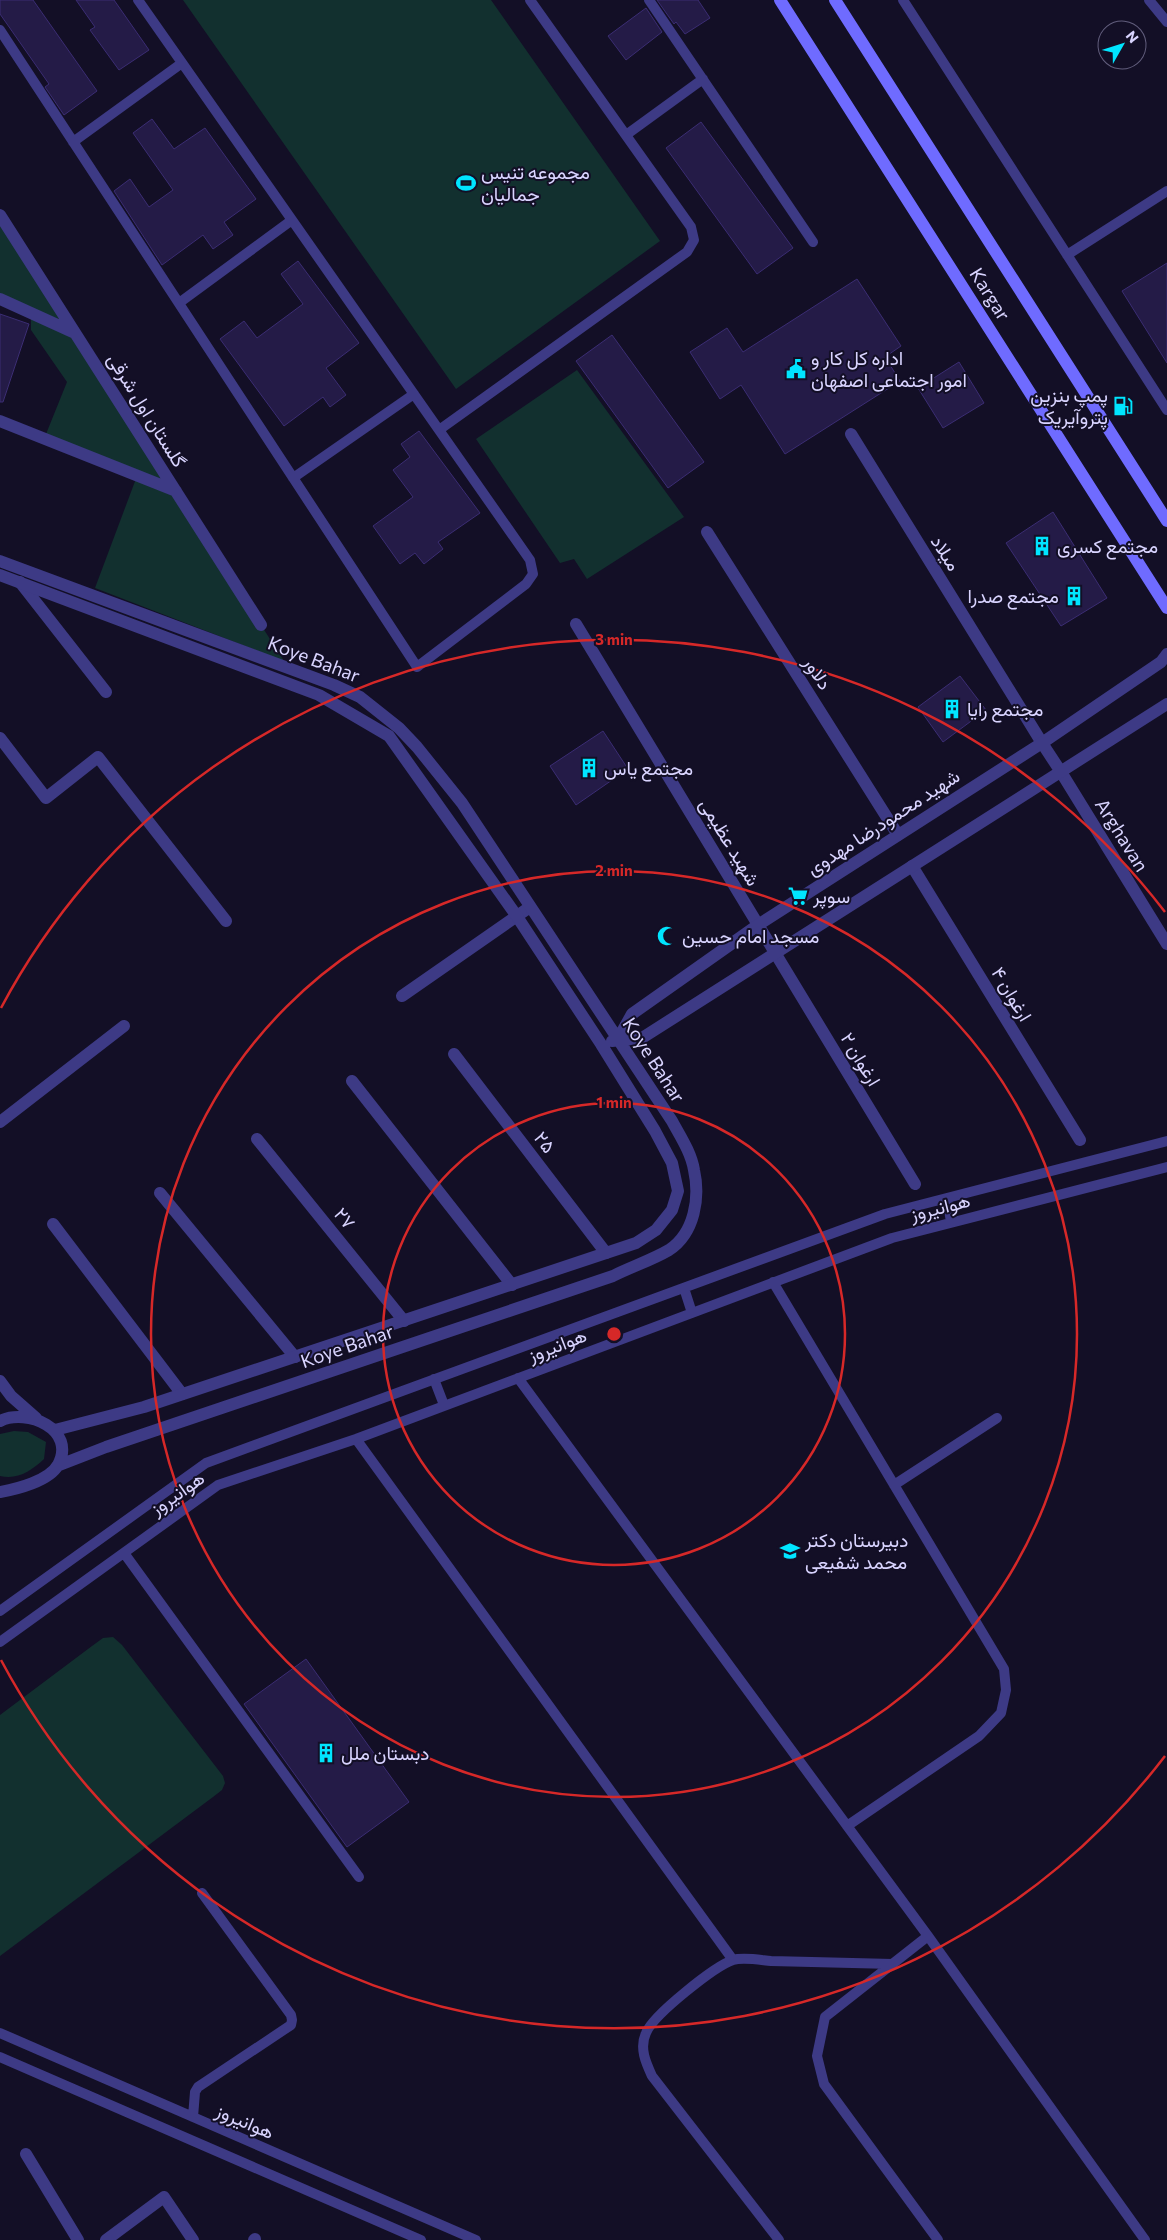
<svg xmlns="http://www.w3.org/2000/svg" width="1167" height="2240" font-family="Commissioner,Vazirmatn,sans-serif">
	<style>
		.green { fill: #12302f }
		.building { fill: #241b47; stroke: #3b2d73 }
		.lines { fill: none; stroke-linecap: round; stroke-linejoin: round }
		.service { stroke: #3d3a85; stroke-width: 10 }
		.minor { stroke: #3d3a85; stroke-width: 12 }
		.tertiary { stroke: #3d3a85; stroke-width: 12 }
		.secondary { stroke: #6f6bff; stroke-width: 12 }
		.ring { fill: none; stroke: #d62828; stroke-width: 2.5 }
		.labels { text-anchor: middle; stroke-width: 4; stroke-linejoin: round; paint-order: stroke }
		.poi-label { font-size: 19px; fill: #d9d4ff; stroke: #130f26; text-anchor: start }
		.street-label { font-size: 19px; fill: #d9d4ff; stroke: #130f26 }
		.centre { fill: #d62828; stroke: #130f26; stroke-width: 2.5 }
		.ring-label { font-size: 15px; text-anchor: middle; font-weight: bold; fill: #d62828; stroke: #130f26; stroke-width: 4; stroke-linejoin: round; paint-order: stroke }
	</style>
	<rect width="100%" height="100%" fill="#130f26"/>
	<path class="green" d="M183,0h308l169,241 -204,148z
		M0,215l284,446 -189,-73 42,-112 -93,-37 23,-57 -36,-52v-11l-31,-20z
		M577,370l107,147 -97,62 -13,-20 -14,4 -84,-124z
		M14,1431l14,1 18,10 -2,17c-13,12 -26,21 -44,17v-42z
		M113,1637l9,8 101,131 2,7 -3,7 -9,7 -213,159v-241l92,-69 11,-8z"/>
	<path class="building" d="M0,0h33l64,91 -33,24 -19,-28 4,-3 -49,-70z
		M76,0h38l35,50 -30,20 -29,-40 5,-3z
		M657,0h41l12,18 -25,16 -9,-12 -2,2z
		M646,8l16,24 -36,28 -18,-24z
		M152,119l22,30 31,-21 51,71 -32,23 9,13 -20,14 -10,-14 -41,30 -48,-74 16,-12 19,28 24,-17 -40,-57z
		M701,122l92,126 -36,26 -91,-126z
		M298,261l61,82 -33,25 20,27 -16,12 -7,-10 -39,29 -64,-87 24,-18 13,17 46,-34 -22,-30z
		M1167,263v100l-45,-72z
		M857,279l44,67 -16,11 15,24 -115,73 -44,-69 -21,14 -30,-47 37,-24 16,24z
		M0,314l29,10 -26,78h-3z
		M612,335l92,127 -36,26 -92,-127z
		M959,362l25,41 -41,25 -25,-40z
		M419,431l61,82 -42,29 5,7 -19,15 -9,-11 -15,11 -27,-38 40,-29 -20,-27 17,-13 -9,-13z
		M1053,512l54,86 -46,28 -55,-83z
		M960,676l26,34 -43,32 -25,-35z
		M603,731l25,38 -52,36 -26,-39z
		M306,1659l103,143 -62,45 -103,-143z"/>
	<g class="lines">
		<path class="service" d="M649,0l164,242
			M903,0l264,410
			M1149,0l18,22
			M0,30l417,637 109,-83 7,-10 -3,-14 -392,-560
			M626,135l77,-56
			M73,142l109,-79
			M1067,255l100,-64
			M179,303l113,-83
			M439,430l248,-178 7,-12 -3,-13 -161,-227
			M293,478l121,-84
			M947,1198l4,24
			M773,1282l231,387 2,21 -5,23 -22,23 -132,90
			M684,1288l8,25
			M518,1378l410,558 217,304
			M434,1379l10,26
			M356,1439l377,521
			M894,1485l103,-67
			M124,1553l235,324
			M0,1611l206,-148 679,-249 282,-73
			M0,1642l218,-157 138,-46 536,-201 275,-71
			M928,1936l-103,81 -8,39 7,28 114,156
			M0,2033l476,207
			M0,2057l421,183
			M193,2117l2,-25 3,-5 93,-62 1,-5 -1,-5 -89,-122
			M779,2240l-127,-164c-6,-13 -13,-28 -6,-43 7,-18 69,-67 87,-73 10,-3 27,0 38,1 41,1 81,2 122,3"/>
		<path class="minor" d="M0,215l261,410
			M0,299l75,34
			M0,421l176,70
			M851,434l191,309
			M707,532l191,303
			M20,582l86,110
			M576,624l339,560
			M0,738l46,60 52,-41 128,164
			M1061,772l106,172
			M912,866l168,274
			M402,996l128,-89
			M454,1054l152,199
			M352,1081l160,204
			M0,1122l124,-96
			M257,1139l147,182
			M160,1193l135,164
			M53,1224l129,170
			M26,2154l52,86
			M106,2240l58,-43 29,43
			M254,2240l1,-1"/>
		<path class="tertiary" d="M0,561l334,124 26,12 39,31 18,19 45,56 210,318c8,15 19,31 22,49 6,27 1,63 -25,80 -17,10 -38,17 -56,26l-507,171 -49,19
			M0,575l319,120 70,41 127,179 85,129 54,87 17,32 6,28 -6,19 -16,20 -20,13 -492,164 -89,23
			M1042,743l19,29
			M618,1039l14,-25 126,-89 284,-182 119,-81 6,-8
			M612,1041l30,-3 525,-334
			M0,1381l11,15 25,22
			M0,1421c27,-13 77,8 58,44 -9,16 -41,24 -58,27"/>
		<path class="secondary" d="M780,0l387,608
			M835,0l332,521"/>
	</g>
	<g class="ring">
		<circle cx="614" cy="1334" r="231"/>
		<circle cx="614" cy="1334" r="463"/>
		<path d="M1165 1756A694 694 0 0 1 1 1660M1 1008A694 694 0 0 1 1165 912"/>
	</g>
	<defs>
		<symbol id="stadium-bare" viewBox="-9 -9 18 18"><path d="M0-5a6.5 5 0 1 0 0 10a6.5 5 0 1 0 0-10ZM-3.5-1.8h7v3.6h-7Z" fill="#00e5ff" stroke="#130f26" stroke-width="2.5" paint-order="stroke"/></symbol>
		<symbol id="civic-bare" viewBox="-9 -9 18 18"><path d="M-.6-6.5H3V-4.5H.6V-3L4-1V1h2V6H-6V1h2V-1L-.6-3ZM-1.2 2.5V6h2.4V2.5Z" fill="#00e5ff" stroke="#130f26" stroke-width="2.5" paint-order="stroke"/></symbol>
		<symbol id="fuel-bare" viewBox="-9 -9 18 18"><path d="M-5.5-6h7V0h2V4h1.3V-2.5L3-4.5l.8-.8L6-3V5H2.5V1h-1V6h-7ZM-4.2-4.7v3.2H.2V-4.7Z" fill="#00e5ff" stroke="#130f26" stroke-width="2.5" paint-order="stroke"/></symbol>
		<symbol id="building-bare" viewBox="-9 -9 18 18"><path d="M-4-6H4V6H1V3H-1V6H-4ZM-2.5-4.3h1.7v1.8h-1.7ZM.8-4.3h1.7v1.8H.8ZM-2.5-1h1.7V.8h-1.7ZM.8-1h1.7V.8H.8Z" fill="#00e5ff" stroke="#130f26" stroke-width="2.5" paint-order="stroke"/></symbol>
		<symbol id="supermarket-bare" viewBox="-9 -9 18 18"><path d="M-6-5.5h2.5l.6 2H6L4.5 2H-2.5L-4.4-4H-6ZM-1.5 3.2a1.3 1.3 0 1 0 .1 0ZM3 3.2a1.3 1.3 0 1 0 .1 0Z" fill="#00e5ff" stroke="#130f26" stroke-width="2.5" paint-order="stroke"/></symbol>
		<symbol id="mosque-bare" viewBox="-9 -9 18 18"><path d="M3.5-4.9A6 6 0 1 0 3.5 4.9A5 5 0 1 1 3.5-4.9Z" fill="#00e5ff" stroke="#130f26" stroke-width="2.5" paint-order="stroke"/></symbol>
		<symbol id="school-bare" viewBox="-9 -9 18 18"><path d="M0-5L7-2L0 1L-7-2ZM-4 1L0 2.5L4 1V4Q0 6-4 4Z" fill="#00e5ff" stroke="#130f26" stroke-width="2.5" paint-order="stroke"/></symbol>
	</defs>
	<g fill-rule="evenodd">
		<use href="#stadium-bare" x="452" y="169" width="28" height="28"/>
		<use href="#civic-bare" x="782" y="355" width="28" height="28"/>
		<use href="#fuel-bare" x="1109" y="392" width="28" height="28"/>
		<use href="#building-bare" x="1028" y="532" width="28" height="28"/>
		<use href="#building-bare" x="1060" y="582" width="28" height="28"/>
		<use href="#building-bare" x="938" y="695" width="28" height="28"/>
		<use href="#building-bare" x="575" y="754" width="28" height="28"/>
		<use href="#supermarket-bare" x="784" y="882" width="28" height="28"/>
		<use href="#mosque-bare" x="653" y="922" width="28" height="28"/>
		<use href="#school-bare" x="776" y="1537" width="28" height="28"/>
		<use href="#building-bare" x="312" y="1739" width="28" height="28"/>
	</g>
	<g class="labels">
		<g class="poi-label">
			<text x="481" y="179">مجموعه تنیس<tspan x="481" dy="22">جمالیان</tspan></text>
			<text x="811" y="365">اداره کل کار و<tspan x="811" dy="22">امور اجتماعی اصفهان</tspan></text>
			<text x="1108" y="402" text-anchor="end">پمپ بنزین<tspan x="1108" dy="22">پتروآیریک</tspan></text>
			<text x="1057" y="553">مجتمع کسری</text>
			<text x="1059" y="603" text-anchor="end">مجتمع صدرا</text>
			<text x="967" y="716">مجتمع رایا</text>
			<text x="604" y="775">مجتمع یاس</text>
			<text x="813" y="903">سوپر</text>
			<text x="682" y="943">مسجد امام حسین</text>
			<text x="805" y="1547">دبیرستان دکتر<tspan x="805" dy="22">محمد شفیعی</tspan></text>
			<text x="341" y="1760">دبستان ملل</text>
		</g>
		<g class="street-label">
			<text transform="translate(990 294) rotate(58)" y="7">Kargar</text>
			<text transform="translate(147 410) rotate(58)" y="7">گلستان اول شرقی</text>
			<text transform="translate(946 553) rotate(58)" y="7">میلاد</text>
			<text transform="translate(314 659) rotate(21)" y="7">Koye Bahar</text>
			<text transform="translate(818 673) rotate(58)" y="7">دلاور</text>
			<text transform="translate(883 822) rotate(-33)" y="7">شهید محمودرضا مهدوی</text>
			<text transform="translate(1122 835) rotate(58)" y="7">Arghavan</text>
			<text transform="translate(730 842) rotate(59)" y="7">شهید عظیمی</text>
			<text transform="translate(1012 994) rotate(59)" y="7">ارغوان ۴</text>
			<text transform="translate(861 1059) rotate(59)" y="7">ارغوان ۲</text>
			<text transform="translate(654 1060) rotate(57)" y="7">Koye Bahar</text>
			<text transform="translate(545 1142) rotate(53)" y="7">۲۵</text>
			<text transform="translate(940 1207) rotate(-14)" y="7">هوانیروز</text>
			<text transform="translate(345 1218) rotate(51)" y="7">۲۷</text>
			<text transform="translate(557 1345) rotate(-21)" y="7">هوانیروز</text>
			<text transform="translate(347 1346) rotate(-19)" y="7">Koye Bahar</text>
			<text transform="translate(177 1493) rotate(-35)" y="7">هوانیروز</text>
			<text transform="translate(245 2121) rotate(23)" y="7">هوانیروز</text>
		</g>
	</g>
	<circle cx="614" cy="1334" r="8" class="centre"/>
	<g class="ring-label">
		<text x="614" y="645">3 min</text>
		<text x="614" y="876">2 min</text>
		<text x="614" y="1108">1 min</text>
	</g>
	<g transform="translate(1122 45) rotate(51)"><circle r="24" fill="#130f26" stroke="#625e7d"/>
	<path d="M0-4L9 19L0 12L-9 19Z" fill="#00e5ff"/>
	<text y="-8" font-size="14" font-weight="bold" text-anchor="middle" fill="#d9d4ff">N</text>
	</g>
</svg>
